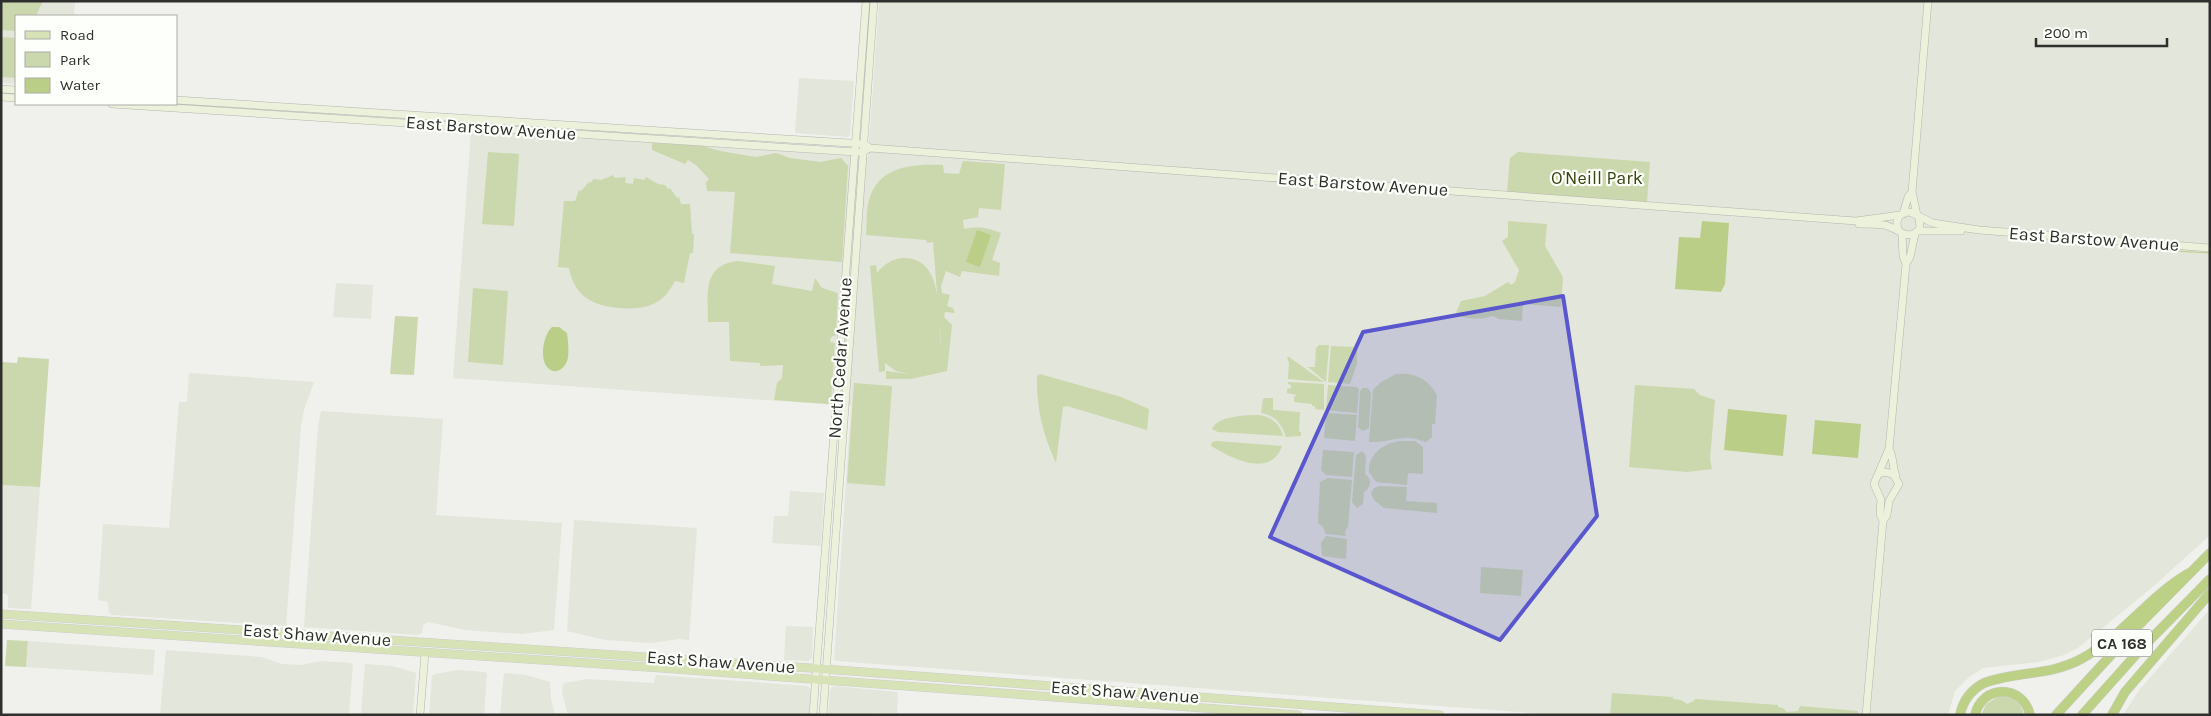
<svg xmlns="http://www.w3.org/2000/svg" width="2211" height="716" font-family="Karla,sans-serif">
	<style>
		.built { fill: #e3e6da }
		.green { fill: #cbd7ad }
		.water { fill: #bbce88 }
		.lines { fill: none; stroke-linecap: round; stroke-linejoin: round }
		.stream { stroke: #bbce88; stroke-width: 1 }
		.secondary-casing { stroke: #b3b4b0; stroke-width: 8 }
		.primary-casing { stroke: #cdcdcd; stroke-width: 9 }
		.highway-casing { stroke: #cdcdcd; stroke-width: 10 }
		.secondary { stroke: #ebf1da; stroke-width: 7 }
		.primary { stroke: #d7e3b6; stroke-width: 8 }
		.highway { stroke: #bcd185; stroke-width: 9 }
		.marked { fill: #5956ce; fill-opacity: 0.2; stroke: #5956ce; stroke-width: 4; stroke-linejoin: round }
		.labels { text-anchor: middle; stroke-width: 4.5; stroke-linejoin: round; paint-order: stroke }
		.shield { fill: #fdfffa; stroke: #6d6d6a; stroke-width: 1 }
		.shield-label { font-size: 16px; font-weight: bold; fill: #2f2f2d }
		.street-label { font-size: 18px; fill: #2f2f2d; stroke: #fdfffa }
		.park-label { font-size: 18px; fill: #38430f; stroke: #fdfffa }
	</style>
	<rect width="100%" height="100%" fill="#f0f1ec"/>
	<path class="built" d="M1,1h74l-1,15h-58v68l-15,-1z
		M879,1h1331v534l-55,50 -77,63 -14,7 -25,7 -56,6 -14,9 -14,14 -7,24h-389l-723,-54 -2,-2 17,-253 -398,-28 18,-247 397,26z
		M799,78l55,3 -4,54 -2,2 -53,-4z
		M336,283l37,2 -2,34 -38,-2z
		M189,373l125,9 -10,28 -3,17 -15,199 -174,-11 -3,-2 -1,-11 -10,-2 5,-76 66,4 10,-126h8z
		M321,411l122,8 -7,96 126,8 -8,107 -32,4 -57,-4 -37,-8 -5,3 -1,8 -4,2 -114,-8 14,-201z
		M1,485l39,2 -9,122 -23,-1v-12l-2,-2 -5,-1z
		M790,491l34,2 -3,53 -49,-3 2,-27h14z
		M574,520l123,8 -8,112 -10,-1 -28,4 -45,-3 -39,-9z
		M2210,609v106h-87l17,-26z
		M786,626l27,1 -1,31 -4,3 -24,-1z
		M28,641l127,9 -2,25 -127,-8z
		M166,650l96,7 20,7 18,1 22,-4 29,2 2,1 -4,51h-189z
		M365,664l27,2 24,7 -3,42h-52z
		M458,670l27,2 2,2 -3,41h-55l3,-39 3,-2z
		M504,673l22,2 24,7 1,17 4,16h-55z
		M656,675l151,11 4,3 -2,26h-241l-6,-22 1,-8 2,-2 22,-4 67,4z
		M833,686l65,6 -1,22 -25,-1v2h-44l2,-25z"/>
	<path class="green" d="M1,1h42l-7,15h-20v15l-15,-1z
		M1,37l15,1v40l-15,-1z
		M652,143l51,3 17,5 36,6 20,-4 14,5 30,4 21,-4 7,8 -6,96 -112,-9 5,-61 -28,-1 -1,-9 3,-3 -13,-14 -8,-5 -3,4 -33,-14z
		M488,152l31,2 -5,72 -32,-2z
		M1518,152l132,10 -3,40 -140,-10 3,-34z
		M963,161l42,3 -4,46 -22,-2 -1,9 -15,3 1,9c17,-3 23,-1 37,4l-9,27 8,3 -1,13 -37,-5 -2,6 -14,-6 -5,15 1,7 8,2 -3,11 6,2 2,5 -10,-1 -1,5 8,8 -5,46 -36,8h-25v-8l24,3 -14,-3 -11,-8v8l-6,1 -9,-106 6,-1 1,8c7,-9 17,-16 30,-15 38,4 30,59 34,86l-8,-102 -6,1 -1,-3 -60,-5c1,-11 0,-24 3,-35 10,-35 45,-36 74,-35l1,8 15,1z
		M614,175v3l12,-1 -1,6 8,1 1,-6 10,2 2,-3 12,7 7,1 3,4 2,-1 7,10 2,-1 2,7h9l2,30h2l-1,19h-3l-6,30 -9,-2c-4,7 -8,14 -15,19 -13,9 -26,9 -41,8 -26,-2 -45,-12 -50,-40l-11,-1 6,-66h11l4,-11 2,1 8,-9 1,1 4,-4 7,1z
		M1508,221l39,3 -2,22 18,31 -2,30 -38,-3 -1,17 -23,-2 -6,-3c-12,4 -26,3 -38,-1l6,-14 24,-5 23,-14 3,3 4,-3 4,-12 -17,-29 6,-4z
		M738,261l37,5 -3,18 40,7 3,-13 7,10 16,5 -2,42 -5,2 -1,5 5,1 -4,57 -3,4 -54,-4 3,-17 5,-5 1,-13 -23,1v-3l-30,-2 -1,-39h-21c0,-29 -6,-57 30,-61z
		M473,288l35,3 -5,74 -35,-3z
		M395,316l23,1 -4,58 -24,-1z
		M1319,345h10l-3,37 -18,-15h7l1,-19z
		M1331,346l26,1v17l-7,20 -22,-2z
		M18,357l31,2 -9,128 -39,-2v-123l16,1z
		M1287,357h2l35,25 -36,-3 1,-16z
		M1040,374l81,23 28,12 -2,21 -80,-24 -4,1 -7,56c-13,-28 -20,-56 -19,-87z
		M1396,374c19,-2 32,5 41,21l-2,29h-3v13l-6,5c-5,-1 -10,-4 -16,-4 -14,-1 -26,5 -41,4l4,-52 8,-8z
		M1288,382l36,2v26l-9,-1v-3h-3v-2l-18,-2v-5l3,-2 -10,-2v-4l4,-1v-3l-3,-1z
		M854,383l38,3 -7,100 -38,-3z
		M1328,385l28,2 3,2 -2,24 -31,-3z
		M1635,385l59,4 6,6 15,5 -5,59 2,10 -25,3 -58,-5z
		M1363,388h5l3,5 -2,35 -6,3 -5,-4 2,-36z
		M1265,398h8v12l27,2 -1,20h2v4l-15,1c-4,-13 -11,-22 -25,-24l2,-14z
		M1326,413l31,2 -2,26 -31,-3z
		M1258,415c13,1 22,9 25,21l-65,-4 -6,-3c5,-13 34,-14 46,-14z
		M1217,441l65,5c-11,33 -51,12 -71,0l1,-4z
		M1400,441h15l8,6v27l-15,-1 -1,12 -31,-3 -7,-10c-1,-17 14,-29 31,-31z
		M1323,450l31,2 -2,25 -26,-2 -5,-5z
		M1362,451l4,5 -1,18c8,6 6,13 -1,18l-1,12 -6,4 -5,-6 4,-47z
		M1328,478l24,2 -4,47 -3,4 1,5 -20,-2 -3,-7 -5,-4 2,-41z
		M1379,486l28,1 -1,14 31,2v10l-53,-5 -10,-8 -3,-7 3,-5z
		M1326,536l21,3 -1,20 -24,-3 -1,-13z
		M1481,567l42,3 -2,26 -41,-3z
		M7,640l21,1 -2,26 -21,-1z
		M1612,693l61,4v2l8,1 6,4 7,-3 1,-2 83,6v2l5,1 4,4 11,-1 2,-5 58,5v4h-248z
		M1999,696c13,1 22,5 25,19h-43l5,-11z"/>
	<path class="water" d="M1702,221l27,2 -4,61 -4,8 -46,-3 4,-52 21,1z
		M977,230l14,5 -11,32 -14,-5z
		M552,327h7l8,6c1,8 2,16 1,24 -1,10 -12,20 -21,10 -8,-10 -3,-33 5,-40z
		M1728,409l59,6 -4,41 -59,-6z
		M1815,420l46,4 -3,34 -46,-4z"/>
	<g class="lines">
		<path class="stream" d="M2175,251l35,2"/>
		<defs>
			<path id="secondary" d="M1,89l15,1
				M1,97l15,1
				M176,100l674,43 14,1 6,4 986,73 44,-6
				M112,104l743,48h8l7,-4
				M1903,214l5,-17 4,-5
				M1917,215l-5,-23 16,-191
				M1859,224c8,0 17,0 25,1 13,2 25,19 36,3l-1,-11
				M1899,231c-5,-10 0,-19 11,-19l23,11 46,7 231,18
				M1918,231h43
				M1902,233l1,23 3,8
				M1889,449c5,8 3,18 7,27
				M1879,474l6,-2 8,2 6,10 -10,17 -2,14 -4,6
				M420,715l5,-62
				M813,715l53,-714
				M823,715l51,-714
				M1866,715l17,-194 -3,-7 1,-14 -7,-16c1,-3 14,-33 15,-35l17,-185 4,-7 5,-23"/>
			<path id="primary" d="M1,614l809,54 630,47
				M1,624l660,44 637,47"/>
			<path id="highway" d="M1960,715c3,-15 11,-25 24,-32 32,-12 66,-7 97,-24 41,-22 68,-63 108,-86
				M1975,715c7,-31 48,-31 55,0
				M2056,715l77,-84 77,-78
				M2082,715l59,-66 69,-70
				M2112,715l13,-23 85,-99"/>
		</defs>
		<use href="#secondary" class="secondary-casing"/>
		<use href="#primary" class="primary-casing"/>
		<use href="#highway" class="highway-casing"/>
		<use href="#secondary" class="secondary"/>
		<use href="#primary" class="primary"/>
		<use href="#highway" class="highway"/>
	</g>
	<path class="marked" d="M1563,296l34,220 -97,124 -230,-103 93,-205z"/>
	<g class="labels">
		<rect class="shield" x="2092" y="629.5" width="60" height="27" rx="4"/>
		<g class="shield-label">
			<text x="2122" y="649">CA 168</text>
		</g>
		<g class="street-label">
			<text transform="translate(491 128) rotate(4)" y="6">East Barstow Avenue</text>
			<text transform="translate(1363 184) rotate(4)" y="6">East Barstow Avenue</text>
			<text transform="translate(2094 239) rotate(4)" y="6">East Barstow Avenue</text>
			<text transform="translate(840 358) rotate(-86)" y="6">North Cedar Avenue</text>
			<text transform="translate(317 635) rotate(4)" y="6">East Shaw Avenue</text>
			<text transform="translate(721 662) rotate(4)" y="6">East Shaw Avenue</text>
			<text transform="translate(1125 692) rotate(4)" y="6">East Shaw Avenue</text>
		</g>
		<g class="park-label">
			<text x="1597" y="184">O'Neill Park</text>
		</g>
	</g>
	<rect width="2211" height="716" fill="none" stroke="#2f2f2d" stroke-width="5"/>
	<rect x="15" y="15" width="162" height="90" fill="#fdfffa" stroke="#abaca8"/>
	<rect x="25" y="31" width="25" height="8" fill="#d7e3b6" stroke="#abaca8"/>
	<text x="60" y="40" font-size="15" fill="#2f2f2d">Road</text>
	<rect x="25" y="52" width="25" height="15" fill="#cbd7ad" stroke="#abaca8"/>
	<text x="60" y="65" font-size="15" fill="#2f2f2d">Park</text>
	<rect x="25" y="78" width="25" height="15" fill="#bbce88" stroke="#abaca8"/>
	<text x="60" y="90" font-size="15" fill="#2f2f2d">Water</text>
	<path d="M2036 38v8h131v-8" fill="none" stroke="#2f2f2d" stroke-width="2.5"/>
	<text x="2044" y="38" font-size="15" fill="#2f2f2d" stroke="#fdfffa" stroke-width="4" paint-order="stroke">200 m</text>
</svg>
